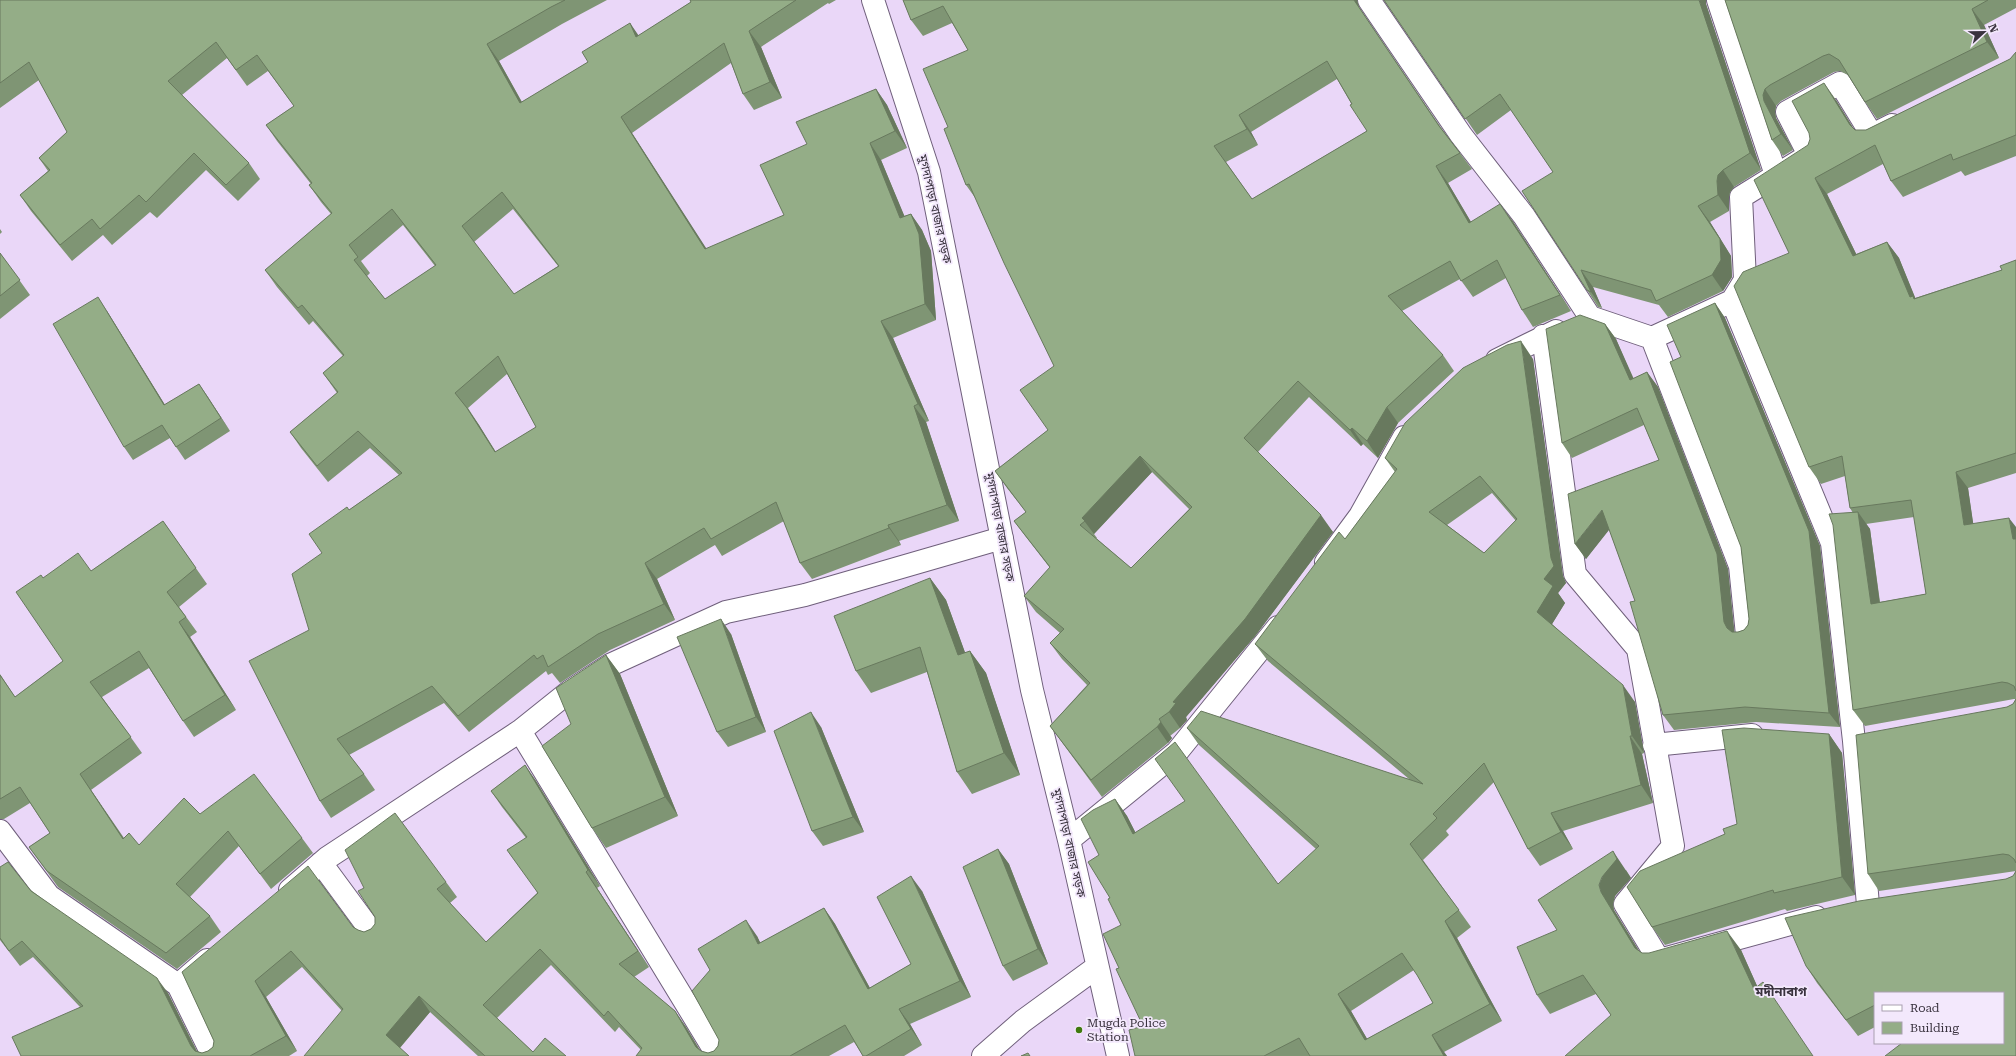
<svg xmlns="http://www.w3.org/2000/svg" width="2016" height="1056" font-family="'Roboto Serif','Noto Sans Bengali',serif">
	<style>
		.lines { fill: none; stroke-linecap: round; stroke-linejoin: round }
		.minor-casing { stroke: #6f5f7b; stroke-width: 24 }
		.minor { stroke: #fff; stroke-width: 22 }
		.wall { fill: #7f9574; fill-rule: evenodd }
		.shaded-wall { fill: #68795e }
		.building { fill: #94ad87; stroke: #68795e; fill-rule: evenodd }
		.poi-dot { fill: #3f790e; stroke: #f3e8fc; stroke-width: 1.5 }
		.labels { text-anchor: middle; stroke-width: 3.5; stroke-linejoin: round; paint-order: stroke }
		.street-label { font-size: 12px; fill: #39323e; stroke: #f3e8fc }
		.poi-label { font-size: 12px; fill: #39323e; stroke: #f3e8fc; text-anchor: start }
		.neighbourhood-label { font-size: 13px; font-weight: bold; fill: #39323e; stroke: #f3e8fc }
	</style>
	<rect width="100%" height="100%" fill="#ead7f8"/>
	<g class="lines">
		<defs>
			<path id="minor" d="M873,0l56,172 103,518 37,150 49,216
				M1369,0l92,135 63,81 66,101 62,21 80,-37 13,-21 -4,-83 68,-42 -22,-43 53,-29 32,52 20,-10
				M1718,0l58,175
				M1732,301l100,242 22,198 14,164
				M1543,336l32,238 63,75 35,197 -48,58 34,56 157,-43
				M1652,338l88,228 7,69
				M1497,360l59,-29
				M1326,562l34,-46 44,-79
				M520,731l50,-40 40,-26 116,-53 79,-17 197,-57
				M1654,745l98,-10
				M0,831l49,65 129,89 35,71
				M1069,840l108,-88 101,-125
				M321,863l53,72
				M290,890l37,-32 193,-127 198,325
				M178,985l29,-25
				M983,1056l40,-35 74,-54"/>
		</defs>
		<use href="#minor" class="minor-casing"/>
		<use href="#minor" class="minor"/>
	</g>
	<path class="wall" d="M0,0h607l-45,24 -63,37 23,41 66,-40 42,-39 8,13 53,-34 -1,-2h146l-7,4 -1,-1 -67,44 21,51 -28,12 -11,-16 -12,-31 -99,70 74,116 78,-34 23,-71 69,-55 11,16 20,43 -26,12 23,56 7,-2 11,16 9,21 5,69 -43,18 36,83 -3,1 33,99 -60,20 2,4 -89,34 -12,-16 -16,-42 -62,35 -7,-11 -58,34 18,41 -65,30 -50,33 -8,-10 -4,2 -2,-4 -77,61 -25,-29 -95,52 15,19 11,16 -44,28 -11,-17 -11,-171 13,-77 27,-43 50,-35 -29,-27 -42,34 -27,-34 -11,-16 47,-39 -14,-20 20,-17 -30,-35 -4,4 -32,-38 -12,-17 66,-56 -10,-12 -12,-17 2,-1 -34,-43 -11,-16 28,-19 -26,-35 -21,15 -20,-28 -45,37 67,68 11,16 -22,22 -32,-31 -49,48 -7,-6 -38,33 -9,-10 -31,26 -41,-50 -11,-16 28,-24 -9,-13 28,-26 -28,-52 -39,28zM513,209l45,57 -44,28 -40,-52zM403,225l32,41 -50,33 -18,-23 3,-3 -9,-12zM507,374l29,53 -40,25 -17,-27 -11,-17z
		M903,0h454l2,7 83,122 30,40 -24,14 23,39 41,-2 59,91 -38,16 -11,-17 -16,-32 -33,19 -13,-18 -58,32 41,44 11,16 -56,52 -20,35 -15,-14 -2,2 -52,-49 -51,55 75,80 -77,103 -70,82 1,3 -7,8 -10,8 2,2 -4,5 -66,54 -52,-71 37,-41 -25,-26 -12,-16 10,-10 -24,-21 -12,-16 26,-28 -24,-31 -12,-16 12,-9 -19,-24 -12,-17 53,-41 6,-64 -78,-167 -10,-14 -18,-58 20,-77 -16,-27 -29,13 -12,-16zM1337,79l30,52 -115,68 -26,-37 32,-17 -7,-13zM1152,472l37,37 -58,59 -35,-30h1l-3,-4z
		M1384,0l322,4 55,166 -27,17 -4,5 -1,5v14l-19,11 21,34 1,21 -9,14 -55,26 -9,-12 -66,-18 9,21 -4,-1 -11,-17 -34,-118 -42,-62 -34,25z
		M1725,0h291v8l-32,17 15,33 -122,61 -12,-17 -17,-27 -8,-4 -6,1 -53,29 -5,5 -1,6 1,6 17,32 -10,6 -11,-16z
		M2016,52v104l-51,20 -4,-5 -58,26 -12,-16 -8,-17 -56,30 29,60 31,-12 12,16 16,40 87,-28 14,-10v213l-48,15 5,36 43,3v172h-2l-149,27 -12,-16v-197l-3,-5 -5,-32 -24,8 -12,-17 -20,-214 19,-108 28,-45 17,28 2,2h11l144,-71zM1914,517l12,77 -46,8 -10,-73 -4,-5z
		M0,229l2,3 -2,2z
		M0,253l30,42 -30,24z
		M1715,303l10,15 95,228 20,181 -84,-5 -82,8 -11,-15 -28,-114 -26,-72 -23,30 -11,-15 84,-84 -15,-35 -72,33 -10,-15 43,-119 11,15 17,40 14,-7 11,15 70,182 6,63h4l6,-2 4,-5 1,-6 -8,-72 -60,-190z
		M107,311l58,94 34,-21 31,47 -45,29 -15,-22 -37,22 -9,-13z
		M1533,359l30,217 3,7 -8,10 7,10 -13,21 83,78 9,51 -2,1 11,49 -90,28 10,18 -33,17 -12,-17 -34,-67 -48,49 3,4 -26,25 48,67 -14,11 45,83 -58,31 3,4h-312l8,-30 -24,-58 2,-43 -11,-27 -11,-43 16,-56 12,17 8,16 143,52 38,-35 -117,-104 -12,-17 222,51 -141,-118 -13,-17 90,-105 50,-67 -10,-14zM1492,493l24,28 -32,32 -37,-28zM1414,970l4,5 15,28 -66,36 -16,-28z
		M163,521l44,63 -28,23 18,25 -7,5 46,73 -42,27 -11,-16 -34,-53 -47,29 40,56 -51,37 33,48 15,7 61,-31 102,24 11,15 -42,36 -32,-43 -49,51 20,19 11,16 -44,37 -119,-82 -29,-40 21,-14 -20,-30 -26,16h-4v-145l15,23 48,-36 -20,-83 48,-7z
		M930,578l16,22 19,53 5,-2 16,22 34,102 -48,19 -15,-22 -30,-100 -56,21 -15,-22z
		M731,634l35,98 -38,15 -11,-15z
		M606,655l14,19 58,142 -72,32 -14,-20 -21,-104z
		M2016,699v172l-137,20 -11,-17 139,-167 6,-3z
		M821,727l43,105 -41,14 -11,-15z
		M1829,734l13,19 13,142 -68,16 -2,-2 -120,36 -13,-18 73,-93 12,-10z
		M525,765l11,16 64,105 -3,2 52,79 -15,10 41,34 11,16 14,23 1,1 7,2 6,-2 4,-5 39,-110 3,7 64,-35 11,16 35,64 41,-24 11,-73 49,106 -61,27 12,21 -18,11h-41l-9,-14 -25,14h-193l5,-6 -22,-23 -4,5 -64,-67 -54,53 36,34 33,4h-88l-48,-44 -30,36 -58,-37 -40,-44 -36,30 31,54 -8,5h-268l59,-49 -47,-50 -13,9 -20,-26v-73l168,126 29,58 5,2 6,-2 5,-4 1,-6 -32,-69 171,-45 5,3 6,2 7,-3 75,-47 11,15 -7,6 36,39 51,-49 -11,-55 -24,-31 -11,-16z
		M998,849l11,15 39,100 -35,17 -10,-15z
		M1626,870l5,8 -16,18 -2,8 1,6 25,41 3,2h7l92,-3 16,36 19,15 -165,14 -15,-21 -46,20 -13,-19 20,-65z
		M2013,876l-10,167 -128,-50v34l-17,9 -41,-53 -11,-17z"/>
	<path class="shaded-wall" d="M1354,0h3l2,7z
		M1699,0h7v4l55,166 -11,-17z
		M1972,9l12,16 15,33 -12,-16z
		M630,23l11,16 -5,-2z
		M749,31l12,16 21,51 -12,-16z
		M487,44l12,17 32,58 -11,-16z
		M1824,83l12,17 26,42 -12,-17z
		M876,89l11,16 20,43 -12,-17z
		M1765,89l11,17 -1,6 1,6 17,32 -12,-16 -17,-33 -1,-6z
		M1239,115l12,17 7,13 -11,-16z
		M621,117l11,16 85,132 -12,-16z
		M870,143l11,17 31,74 -12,-16z
		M1436,166l12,17 33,56 -12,-16z
		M1723,170l11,17 -4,5 -1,5v14l-11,-16 -1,-14 1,-6z
		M1815,178l12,16 38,78 -12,-16z
		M1500,204l12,16 59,91 -11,-16z
		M1698,206l12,16 21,34 1,21 -9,14 -11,-16z
		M911,214l11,16 9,21 5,69 -11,-16z
		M1887,242l12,16 18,44 -7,-5z
		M1581,270l12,17 9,21 -11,-16z
		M98,297l9,14 66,107 -9,-13z
		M1715,303l10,15 95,228 20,181 -11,-14z
		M881,321l12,17 36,83 -11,-17z
		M1605,324l11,15 25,56 -11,-15z
		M1521,341l12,18 30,217 3,7 -8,10 7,10 -16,26 -12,-17 7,-33 7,-21z
		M1647,372l11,15 70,182 7,68 -8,-9 -3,-6z
		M199,384l9,13 22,34 -9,-13z
		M914,406l12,16 33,99 -12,-16z
		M1387,407l11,16 -20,35 -11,-17z
		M467,408l12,17 27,44 -11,-17z
		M1352,428l11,16 -2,2 -11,-16z
		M1140,456l12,16 -58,62 -12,-16z
		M1956,472l12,16 8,54 -12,-17z
		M1602,510l11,15 -27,34 -11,-15z
		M1858,512l12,17 12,91 -11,-16z
		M1321,515l12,17 -77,103 -70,82 1,3 -7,8 -11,-16 4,-10z
		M2009,518l7,9v17l-3,-5z
		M888,525l11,16 2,4 -12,-17z
		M645,563l12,16 18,41 -11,-16z
		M930,578l16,22 28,77 -16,-22z
		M721,619l10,15 35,98 -10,-15z
		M179,622l11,15 46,73 -11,-15z
		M970,651l16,22 34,102 -16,-22z
		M606,655l14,19 58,142 -13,-19z
		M1623,685l12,17 9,51 -12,-17z
		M811,712l10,15 43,105 -11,-15z
		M1161,722l11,16 -4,5 -11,-16z
		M1829,734l13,19 13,142 -13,-18z
		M1630,736l12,18 11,49 -12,-18z
		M525,765l11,16 64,105 -12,-16z
		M80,774l11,16 43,64 -11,-15z
		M1115,799l12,17 18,35 -12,-17z
		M1551,813l12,18 10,18 -12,-17z
		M998,849l11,15 39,100 -10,-15z
		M1613,851l18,27 -16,18 -2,8 1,6 35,57 -14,-19 -34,-56 -2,-7z
		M586,872l11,16 52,79 -11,-16z
		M911,876l11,15 49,106 -11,-16z
		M824,908l11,16 44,81 -11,-16z
		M746,920l11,16 12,24 -11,-16z
		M1445,921l12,17 45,83 -12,-17z
		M1727,931l14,19 26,58 -13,-19z
		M157,978l11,15 31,63 -8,-10z
		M255,981l11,16 31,54 -11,-15z
		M1338,994l13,17 26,45 -12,-16z
		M419,996l11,16 -33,39 -11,-16z
		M899,1009l11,15 12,21 -11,-16z
		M675,1011l11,16 17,29 -7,-9z
		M1432,1035l12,17 3,4h-3z"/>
	<path class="building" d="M0,0h565l-14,7 -64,37 33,59 68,-41 -6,-10 48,-29 6,14 55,-35 -1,-2h106l-47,31 21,51 -27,12 -19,-51 -103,74 84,132 79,-34 -24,-50 47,-21 -11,-22 80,-33 19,42 -25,12 30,75 11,-4 8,20 6,70 -44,17 37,83 -4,2 33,99 -59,20 1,3 -89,35 -24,-61 -65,37 -7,-11 -59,35 19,41 -66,30 -50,33 -5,-12 -6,4 -3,-4 -76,61 -26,-30 -95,53 27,35 -44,27 -71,-140 60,-31 -17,-56 30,-21 -13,-19 38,-27 2,3 53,-37 -44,-42 -41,35 -27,-34 48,-40 -15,-19 21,-18 -42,-50 -4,3 -33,-38 67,-57 -23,-28 3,-2 -46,-58 28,-19 -37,-51 -21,15 -20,-28 -48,39 81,82 -23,22 -32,-32 -48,49 -7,-7 -39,34 -8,-10 -32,26 -40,-50 30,-25 -11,-12 28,-26 -38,-70 -29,21zM502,192l57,74 -45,28 -52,-68zM392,209l44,56 -51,34 -31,-39 4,-3 -9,-12zM498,356l38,71 -41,25 -28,-44 -12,-15z
		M903,0h451l85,126 21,27 -24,13 33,57 31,-19 60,91 -38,15 -25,-50 -36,21 -11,-20 -62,35 55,59 -56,52 -20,34 -15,-13 -2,2 -52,-49 -54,57 77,77 -76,104 -72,83 3,1 -7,9 -10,7 2,3 -4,5 -66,53 -41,-54 40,-43 -40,-40 14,-14 -40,-33 26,-29 -36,-46 12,-9 -31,-41 53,-41 -28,-40 34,-24 -50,-103 -35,-79 -3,1 -22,-56 4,-2 -25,-58 45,-19 -25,-44 -32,14zM1327,61l25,43 -2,1 17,26 -115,68 -38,-53 33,-17 -8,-14zM1140,456l52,51 -61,61 -51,-43 5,-4 -3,-3z
		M1384,0h315l51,153 -27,17 -5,5 -1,6 1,14 -20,11 22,33 1,21 -9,15 -56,26 -5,-11 -70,-20 10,22 -4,-2 -65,-99 31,-19 -53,-78 -35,25z
		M1725,0h263l-16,9 15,33 -122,60 -26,-42 -10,-6 -6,2 -53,29 -5,4 -2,6 1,6 17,33 -9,6z
		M2016,52v83l-63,25 -2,-6 -60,27 -16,-36 -60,33 38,78 34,-14 23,55 3,-1 1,3 88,-29 -2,-4 16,-6v193l-60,19 8,53 45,-7 4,21h3v152l-2,-5 -6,-3 -6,-1 -149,28 -20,-185 -4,-11 29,-2 13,92 55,-10 -15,-94 -61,8 -8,-52 -33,11 -75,-181 9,-14 46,-19 -35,-73 54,-35 2,-6 -1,-6 -17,-32 32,-18 26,42 5,5h11l144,-71z
		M0,253l20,27 -20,16z
		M98,297l66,108 35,-21 22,34 -45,29 -14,-22 -38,22 -71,-123z
		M1715,303l94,228 20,182 -84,-6 -82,8 -33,-113 5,-1 -33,-91 -27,34 -7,-50 91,-34 -22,-52 -75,35 -16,-114 34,-14 25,9 25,56 17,-8 70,182 7,68 3,6 5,4h6l6,-2 4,-5 1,-6 -8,-72 -71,-185 11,-5 -14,-32z
		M1521,341l30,217 3,8 -10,13 9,7 -16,26 86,73 9,51h-2l11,49 -90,28 10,19 -33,17 -44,-86 -51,51 4,4 -27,26 49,66 -14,11 45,83 -58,31 12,21h-134l-11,-18 -35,18h-129l-6,-26 14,-4 -27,-57 3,-1 -16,-34 18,-9 -13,-26 2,-1 -22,-36 11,-7 -18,-36 12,-9 22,-11 18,35 52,-33 -30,-42 20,-17 103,142 41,-38 -132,-118 14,-17 222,73 -168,-140 84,-112 6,7 52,-70 -12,-11 20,-35 58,-55 44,-23zM1480,476l37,43 -33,34 -55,-41zM1402,953l15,22 16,28 -68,37 -27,-46z
		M163,521l33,47 -29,24 19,25 -7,5 46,73 -42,26 -44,-70 -49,31 41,55 -51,37 43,65 6,-6 10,12 45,-47 16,16 54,-40 48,64 -42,36 -32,-43 -52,53 34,32 -44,37 -119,-82 -18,-24 21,-14 -30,-46 -20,12v-124l15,22 48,-36 -47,-69 25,-17 2,3 35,-25 13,18z
		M930,578l28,77 12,-4 34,102 -47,19 -37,-125 -64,24 -22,-55z
		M721,619l35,98 -39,15 -40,-95z
		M606,655l59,142 -73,31 -50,-82 29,-22 -15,-36z
		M2016,699v164l-2,-4 -5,-4 -6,-1 -135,20 -12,-139 151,-28 6,-3z
		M811,712l42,105 -41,14 -38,-100z
		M1744,728l85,6 13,143 -68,16 -1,-3 -121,37 -25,-40 13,-16 85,-37 -2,-5 14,-5 -15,-94z
		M525,765l63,105 -2,2 52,79 -19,13 56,47 21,36 5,4 7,2 6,-2 4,-5 1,-6 -27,-49 18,-21 -12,-21 48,-29 12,24 66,-36 44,81 43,-25 -34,-67 34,-21 49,105 -61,28 12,20 -45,27h-3l-18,-31 -55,31h-154l6,-8 -34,-37 -4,5 -64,-67 -57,56 50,47 12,-14 21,18h-81l-66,-60 -33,39 23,21h-105l39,-47 -52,-58 -36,30 31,55 -36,20h-229l-9,-19 71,-31 -61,-65 -13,10 -9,-13v-71l8,-5 23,29 126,87 34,68 4,5 7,2 6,-2 5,-4 1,-6 -32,-69 126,-106 45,61 5,3 6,2 7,-3 4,-5v-7l-17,-26 6,-3 -19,-38 50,-37 51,69 -9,7 49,53 52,-49 -31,-43 20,-13 -36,-46z
		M998,849l40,100 -35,17 -40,-99z
		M1613,851l4,8 -15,18 -3,8 2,7 34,56 7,5h7l78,-22 27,58 9,-7 50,74h-248l46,-41 -28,-40 -46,20 -20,-48 40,-17 -19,-30z
		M2016,871v185h-131l17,-13h101v-50h-128v12l-29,15 -40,-54 -21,-48 74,-17 147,-22 7,-3z
		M1028,1053l2,3h-9z"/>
	<circle class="poi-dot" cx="1079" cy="1030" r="4"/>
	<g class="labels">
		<g class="street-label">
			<text transform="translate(935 209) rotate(77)" y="4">মুগদাপাড়া বাজার সড়ক</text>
			<text transform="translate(1000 527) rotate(79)" y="4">মুগদাপাড়া বাজার সড়ক</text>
			<text transform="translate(1069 843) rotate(77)" y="4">মুগদাপাড়া বাজার সড়ক</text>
		</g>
		<g class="poi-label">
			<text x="1087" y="1027">Mugda Police<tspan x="1087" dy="14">Station</tspan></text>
		</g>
		<g class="neighbourhood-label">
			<text x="1781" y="996">মদীনাবাগ</text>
		</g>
	</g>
	<rect x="1874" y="992" width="130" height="52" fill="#f3e8fc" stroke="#a99fb0"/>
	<rect x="1882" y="1005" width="20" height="6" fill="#ffffff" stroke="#a99fb0"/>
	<text x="1910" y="1012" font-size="12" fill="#39323e">Road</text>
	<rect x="1882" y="1022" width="20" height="12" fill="#94ad87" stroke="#a99fb0"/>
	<text x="1910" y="1032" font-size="12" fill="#39323e">Building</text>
	<g transform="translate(1984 32) rotate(68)" stroke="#f3e8fc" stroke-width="3" paint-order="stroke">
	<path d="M0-3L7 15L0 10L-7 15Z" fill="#39323e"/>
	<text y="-6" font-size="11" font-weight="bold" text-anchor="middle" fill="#39323e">N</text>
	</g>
</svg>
